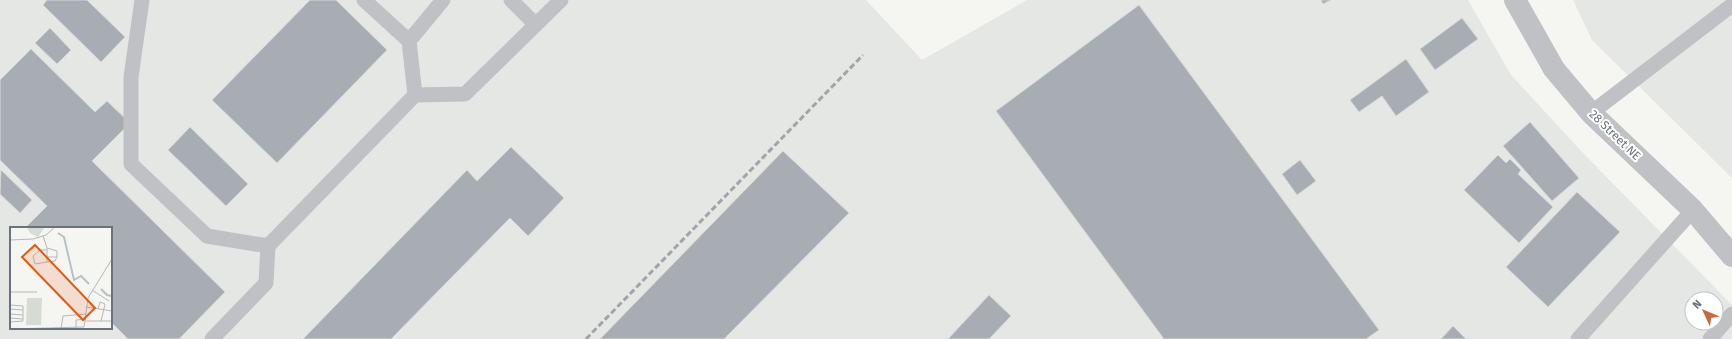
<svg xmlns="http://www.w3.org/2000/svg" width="1732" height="339" font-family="'Fira Sans',sans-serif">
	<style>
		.built { fill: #e5e7e5; fill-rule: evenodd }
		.building { fill: #a8adb3; stroke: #d6d6d5 }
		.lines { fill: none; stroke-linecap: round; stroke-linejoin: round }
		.lane { stroke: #bfc1c5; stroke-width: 15 }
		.street { stroke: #bfc1c5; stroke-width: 22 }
		.rail { stroke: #a0a5aa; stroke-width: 3; stroke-dasharray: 6 3; stroke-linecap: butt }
		.labels { text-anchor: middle; stroke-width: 4; stroke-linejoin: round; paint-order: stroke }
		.street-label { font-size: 12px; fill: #68737f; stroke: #fff }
		.inset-river { fill: none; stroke: #b8c1c5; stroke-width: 2 }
		.inset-road { fill: none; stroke: #b4b9bd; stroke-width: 1 }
		.view { fill: #e8590c; fill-opacity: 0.15; stroke: #e8590c; stroke-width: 2 }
		.inset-edge { fill: none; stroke: #68737f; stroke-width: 2 }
	</style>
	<rect width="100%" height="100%" fill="#f5f5f2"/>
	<path class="built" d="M0,0h866l56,60 105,-60h441l43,75 72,78 149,152v34h-1732zM11,228h100v100h-100zM1692,299h24v24h-24z
		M1573,0h159v178l-140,-138z"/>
	<path class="building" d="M47,0h40l38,37 -24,25 -58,-57z
		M310,0h26l51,50 -110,113 -65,-63z
		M1321,0h10l-8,4z
		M1139,5l240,325 -13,9h-202l-168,-228z
		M1462,18l16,21 -43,31 -15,-21z
		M50,28l21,22 -14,14 -22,-21z
		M31,49l64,63 12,-11 23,22 -38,38 133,131 -46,47h-51l-17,-17v-94h-86l22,-22 -47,-46v-80z
		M1406,59l23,33 -33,24 -14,-20 -23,16 -9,-12z
		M1530,122l49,56 -27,23 -49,-55z
		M190,127l58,57 -22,22 -58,-56z
		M511,147l53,51 -36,38 -18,-18 -119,121h-88l164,-169 10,11z
		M783,151l66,62 -125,126h-124z
		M1498,155l8,8 4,-4 11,11 -3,4 35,33 -34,36 -55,-53z
		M1300,160l16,21 -19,14 -15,-21z
		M1,170l31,30 -12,13 -20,-19z
		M1577,192l43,40 -72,75 -42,-40z
		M989,295l22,21 -22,23h-41z
		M1453,326l13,13h-25z"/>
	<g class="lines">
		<path class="lane" d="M142,0l-11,77v87l76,72 61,10 147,-151 -6,-54 -45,-41
			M511,0l25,25
			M409,41l34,-41
			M415,95l50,-1 96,-94
			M1591,113l141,-108
			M212,339l54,-56 2,-37
			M1578,339l115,-129
			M1710,339l22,-25"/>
		<path class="street" d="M1515,0l39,69 37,44 102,97 39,46"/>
		<path class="rail" d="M586,339l277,-284"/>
	</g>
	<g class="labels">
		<g class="street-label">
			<text transform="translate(1615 135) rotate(44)" y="4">28 Street NE</text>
		</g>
	</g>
	<g transform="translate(10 227)">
		<rect width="102" height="102" fill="#f5f5f2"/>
		<path d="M17,0h18l-7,10 -8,-4zM17,71h15l-1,27h-15z" fill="#d6dbd4"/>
		<path class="inset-river" d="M48,6l6,4 10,43 7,-4 8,8M91,62l6,6 5,1"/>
		<path class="inset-road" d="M33,9l4,12v14l-12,2 -2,-8 7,-6h7M0,13l23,-1 13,-4 9,-8M37,21l10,3v6h-10M37,35l8,-1 2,-4M82,63l17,11M0,65h27M0,78l13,1v15l-13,1M76,80l26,4M0,82l13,1M88,82l2,-7 5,2 -4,17M0,87l13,1M0,91l13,1M75,94h27M0,102l74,-2 4,-29 24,-39M51,102l2,-13 23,-2M66,102v-9l10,-1"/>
		<path class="view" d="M25,18l60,63 -12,12 -61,-63z"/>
		<rect width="102" height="102" class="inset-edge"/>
	</g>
	<g transform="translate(1704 311) rotate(314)"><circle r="19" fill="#ffffff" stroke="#c3c7cc"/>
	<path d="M0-3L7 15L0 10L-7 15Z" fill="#cb673c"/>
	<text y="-6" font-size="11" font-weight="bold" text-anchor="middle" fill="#68737f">N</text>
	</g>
</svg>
